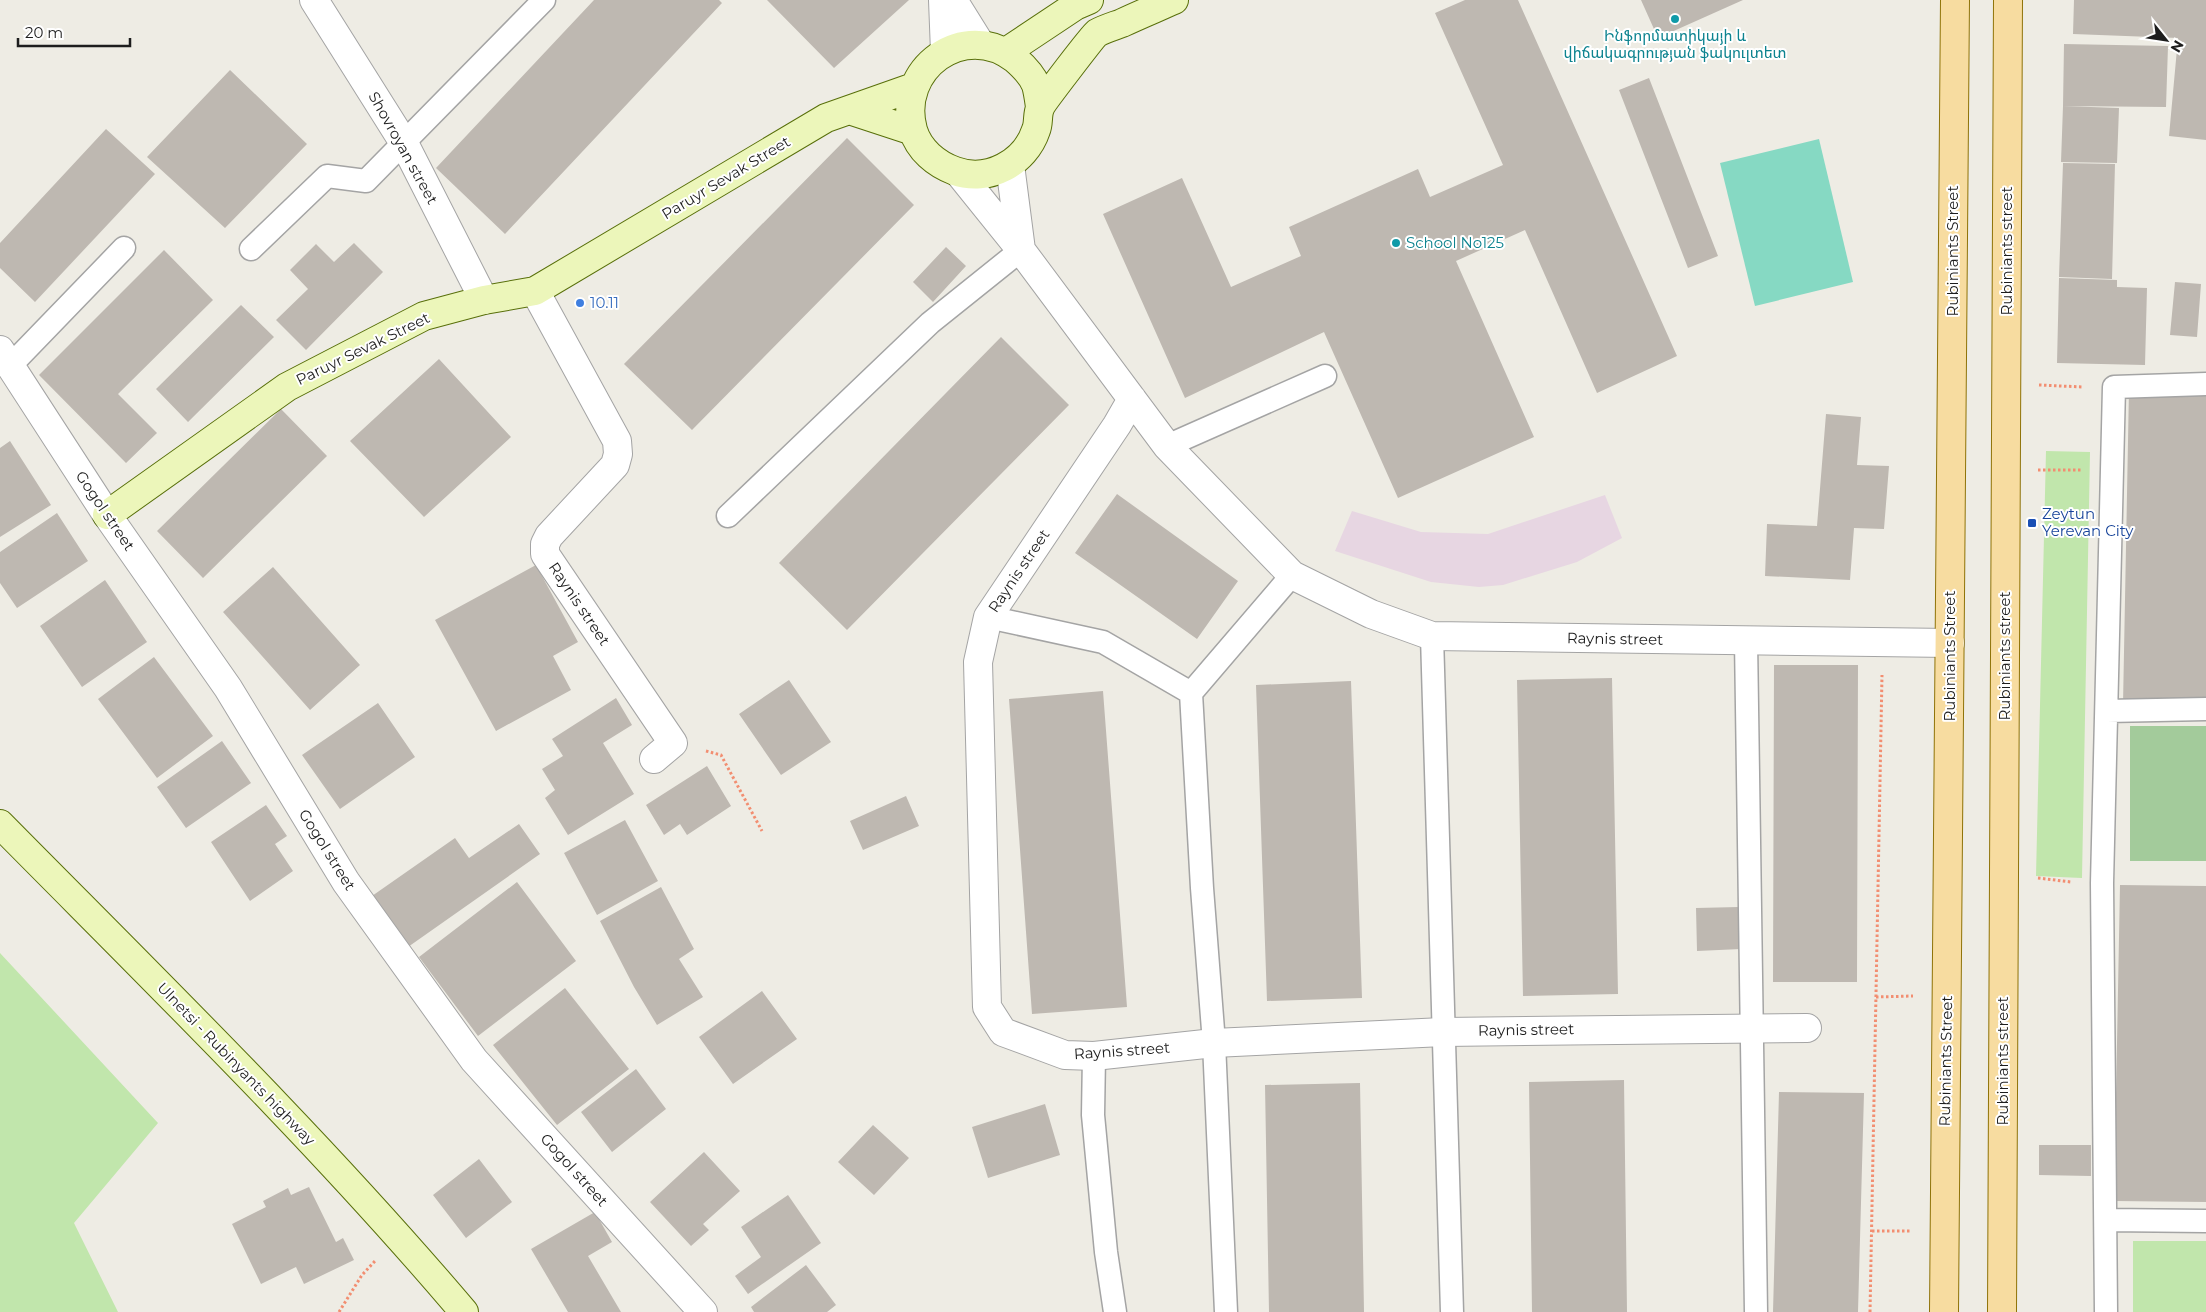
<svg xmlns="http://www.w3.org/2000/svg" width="2206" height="1312" font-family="Montserrat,'Noto Sans Armenian',sans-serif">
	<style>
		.industrial { fill: #e7d6e2 }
		.grass { fill: #c1e6ac }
		.forest { fill: #a3cb9b }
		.pitch { fill: #86d9c3 }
		.building { fill: #beb8b1 }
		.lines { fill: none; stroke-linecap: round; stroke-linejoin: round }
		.lane-casing { stroke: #a4a4a4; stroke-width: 25 }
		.street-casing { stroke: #a4a4a4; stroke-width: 30 }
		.secondary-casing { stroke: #586f0a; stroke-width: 30 }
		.primary-casing { stroke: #8f7308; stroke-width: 30 }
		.path { stroke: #f28e71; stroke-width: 3; stroke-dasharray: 2.5 2.5; stroke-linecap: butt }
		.lane { stroke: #fff; stroke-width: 22 }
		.street { stroke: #fff; stroke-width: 28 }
		.secondary { stroke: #ecf6ba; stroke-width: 28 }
		.primary { stroke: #f7dca0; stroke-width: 28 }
		.culture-dot { fill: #0f9aa8; stroke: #fff; stroke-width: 2 }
		.shop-dot { fill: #3f7fe0; stroke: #fff; stroke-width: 2 }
		.transit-dot { fill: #1a4fb4; stroke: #fff; stroke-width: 2 }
		.labels { text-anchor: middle; stroke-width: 4; stroke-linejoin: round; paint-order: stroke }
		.culture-label { font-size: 15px; fill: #0d838f; stroke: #fff }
		.street-label { font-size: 15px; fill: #1d1d1d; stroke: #fff }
		.shop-label { font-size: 15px; fill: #366cbe; stroke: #fff; text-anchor: start }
		.transit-label { font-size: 15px; fill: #164399; stroke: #fff; text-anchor: start }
	</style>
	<rect width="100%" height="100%" fill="#eeece4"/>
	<path class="industrial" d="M1605,495l17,43 -45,24 -74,23 -24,2 -48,-5 -96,-31 17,-40 69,21 67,2z"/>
	<path class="grass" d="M2046,451l44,1 -8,426 -46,-2z
		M0,953l158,170 -84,100 44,89h-118z
		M2133,1241h73v71h-73z"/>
	<path class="forest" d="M2130,726h76v135h-76z"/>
	<path class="pitch" d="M1819,139l34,143 -98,24 -35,-143z"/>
	<path class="building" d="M594,0h125l3,3 -217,231 -69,-66z
		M767,0h142l-75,68z
		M1465,0h53l159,356 -80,37 -72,-163 -69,31 78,176 -136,61 -74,-166 -139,66 -82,-184 79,-36 49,109 70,-31 -12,-29 129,-58 12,28 73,-32 -68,-152z
		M1641,0h102l-85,38z
		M2074,0h132v140l-37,-4 9,-98 -105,-4z
		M2064,44l104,2 -2,61 -103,-1z
		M230,70l77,74 -82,84 -78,-71z
		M1649,78l69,178 -30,12 -69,-178z
		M2063,106l56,2 -2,55 -56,-1z
		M106,129l49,45 -120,128 -35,-34v-25z
		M847,138l67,67 -222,225 -68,-66z
		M2063,163l52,1 -3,115 -53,-2z
		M354,243l29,29 -77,78 -30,-30 32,-31 -18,-19 26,-26 18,18z
		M946,247l20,19 -33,36 -20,-20z
		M164,250l49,50 -95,94 39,39 -31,30 -87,-88z
		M2059,278l58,2v7l30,1 -2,77 -88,-2z
		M2175,282l26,2 -4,53 -27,-2z
		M241,305l33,32 -86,85 -32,-33z
		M1001,337l68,68 -222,225 -68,-67z
		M439,359l72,78 -87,80 -74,-76z
		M2129,389l77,1v316l-83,-1z
		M281,409l46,47 -124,122 -46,-47z
		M1826,414l35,3 -4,48 32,1 -5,63 -30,-1 -4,52 -85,-4 2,-52 50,2z
		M10,441l41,64 -51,32v-89z
		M1117,494l121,87 -41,58 -122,-86z
		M57,513l31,48 -71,47 -17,-25v-31z
		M536,565l42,77 -25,14 18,34 -75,41 -61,-111z
		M273,567l87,98 -50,45 -87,-98z
		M105,580l42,62 -65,45 -42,-61z
		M154,657l59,79 -56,42 -59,-79z
		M1774,665h84l-1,317h-84z
		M1612,678l6,316 -95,2 -6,-316z
		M789,680l42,62 -50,33 -42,-61z
		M1351,681l11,317 -95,3 -11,-316z
		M1103,691l24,316 -95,7 -23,-315z
		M616,698l16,27 -29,18 31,51 -66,41 -23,-37 10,-8 -13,-21 21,-13 -11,-17z
		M378,703l37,54 -75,52 -38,-54z
		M222,741l29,42 -65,45 -29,-41z
		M707,766l24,40 -44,29 -7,-11 -16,11 -18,-30z
		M906,796l13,30 -56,24 -13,-29z
		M266,805l21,31 -12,8 18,27 -43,30 -39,-59z
		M625,820l33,61 -61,34 -33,-62z
		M519,824l21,30 -132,93 -36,-51 83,-58 14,20z
		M517,882l59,79 -98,75 -59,-79z
		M2120,885l86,1v316l-92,-1z
		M661,887l33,62 -15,10 24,38 -46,28 -23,-38 -34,-66z
		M1739,907l2,42 -44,2 -1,-43z
		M565,988l64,81 -72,56 -64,-80z
		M762,991l35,48 -64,45 -34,-47z
		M636,1069l30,40 -54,43 -31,-40z
		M1624,1080l3,232h-95l-3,-230z
		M1360,1083l4,229h-95l-4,-227z
		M1779,1092l85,1 -6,219h-85z
		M1045,1104l15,51 -72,23 -16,-51z
		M873,1125l36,33 -35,37 -36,-33z
		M2039,1145h52v31l-52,-1z
		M704,1152l36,39 -37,33 6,6 -18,16 -41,-44z
		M479,1159l33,43 -46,36 -33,-43z
		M309,1187l27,55 7,-4 11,22 -50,24 -8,-17 -35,17 -29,-60 34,-17 -3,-6 25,-13 3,7z
		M788,1195l33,48 -73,51 -13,-18 26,-19 -20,-30z
		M595,1212l17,30 -24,14 33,56h-53l-37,-63z
		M806,1265l30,40 -9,7h-73l-3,-5z"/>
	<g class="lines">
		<defs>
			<path id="lane" d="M251,249l76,-73 39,5 178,-181
				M10,366l114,-118
				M1167,446l158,-70
				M728,516l202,-193 91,-73
				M988,617l115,25 88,51
				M1432,636l20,676
				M1746,640l10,672
				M2107,711l99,-2
				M1094,1056l-1,59 13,137 9,60
				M2106,1220l100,1
				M1226,1312l-12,-269 -12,-155 -11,-195 101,-118
				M2106,1312l-4,-429 12,-496 92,-3"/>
			<path id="street" d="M314,0l90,143 80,157
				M943,0l2,52
				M953,0l28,45
				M1010,165l11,85
				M959,173l62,77 146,196 125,129 79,39 61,22 518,7
				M535,291l82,150 1,13 -3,11 -66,71 -4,8v10l128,189 -19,16
				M0,350l107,165 121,173 118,194 128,178 229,252
				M1132,399l-15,26 -129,192 -10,45 9,345 16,25 62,23 29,1 120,-13 229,-11 364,-4"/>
			<path id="secondary" d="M1006,52l69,-46 14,-6
				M1040,107c-1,-7 -2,-15 -4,-22 -4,-10 -13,-19 -21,-26 -51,-40 -119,10 -102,71 6,20 23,34 42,41 33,12 70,-8 81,-41 3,-7 1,-15 4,-22 2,-6 53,-72 57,-75 7,-4 17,-7 25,-10 17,-8 34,-15 52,-23
				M849,110l64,21
				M107,515l180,-128 137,-71 60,-16 51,-9 291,-173 88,-31
				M0,824c158,160 319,317 464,488"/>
			<path id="primary" d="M1944,1312l11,-1312
				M2002,1312l6,-1312"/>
		</defs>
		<use href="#lane" class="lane-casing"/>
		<use href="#street" class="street-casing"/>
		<use href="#secondary" class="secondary-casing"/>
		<use href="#primary" class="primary-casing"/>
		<path class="path" d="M2039,385l44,2
			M2038,470h44
			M706,751l15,4 41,76
			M2038,878l33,4
			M1876,997l37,-1
			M1872,1231h40
			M339,1312l23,-37 13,-14
			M1870,1312l12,-637"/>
		<use href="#lane" class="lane"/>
		<use href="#street" class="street"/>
		<use href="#secondary" class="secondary"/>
		<use href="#primary" class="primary"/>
	</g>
	<g class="culture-dot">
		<circle cx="1675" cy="19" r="5"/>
		<circle cx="1396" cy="243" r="5"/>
	</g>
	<circle class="shop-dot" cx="580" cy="303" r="5"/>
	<rect class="transit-dot" x="2027" y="518" width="10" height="10" rx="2.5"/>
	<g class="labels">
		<g class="culture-label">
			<text x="1675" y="41">Ինֆորմատիկայի և<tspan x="1675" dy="17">վիճակագրության ֆակուլտետ</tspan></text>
			<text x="1406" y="248" text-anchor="start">School No125</text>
		</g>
		<g class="street-label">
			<text transform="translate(403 148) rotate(61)" y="5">Shovroyan street</text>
			<text transform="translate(726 178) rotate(-31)" y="5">Paruyr Sevak Street</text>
			<text transform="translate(1953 251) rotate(-90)" y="5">Rubiniants Street</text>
			<text transform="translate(2007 251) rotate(-90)" y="5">Rubiniants street</text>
			<text transform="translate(363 349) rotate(-26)" y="5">Paruyr Sevak Street</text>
			<text transform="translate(105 511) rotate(56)" y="5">Gogol street</text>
			<text transform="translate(1019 571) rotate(-56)" y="5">Raynis street</text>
			<text transform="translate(579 604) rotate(56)" y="5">Raynis street</text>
			<text transform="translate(1615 639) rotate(1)" y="5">Raynis street</text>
			<text transform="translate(1950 656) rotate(-90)" y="5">Rubiniants Street</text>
			<text transform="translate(2005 656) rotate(-90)" y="5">Rubiniants street</text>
			<text transform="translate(327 850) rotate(58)" y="5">Gogol street</text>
			<text transform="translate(1526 1030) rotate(-1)" y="5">Raynis street</text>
			<text transform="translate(1122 1051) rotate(-4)" y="5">Raynis street</text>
			<text transform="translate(1946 1061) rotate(-89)" y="5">Rubiniants Street</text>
			<text transform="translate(2003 1061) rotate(-90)" y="5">Rubiniants street</text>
			<text transform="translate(236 1064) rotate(46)" y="5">Ulnetsi - Rubinyants highway</text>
			<text transform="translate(574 1170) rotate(48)" y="5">Gogol street</text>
		</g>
		<g class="shop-label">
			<text x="590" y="308">10.11</text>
		</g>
		<g class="transit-label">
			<text x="2042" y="519">Zeytun<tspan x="2042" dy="17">Yerevan City</tspan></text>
		</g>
	</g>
	<g transform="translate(2166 40) rotate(120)" stroke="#ffffff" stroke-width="4" paint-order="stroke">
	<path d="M0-4L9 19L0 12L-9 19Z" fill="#1d1d1d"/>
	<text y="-8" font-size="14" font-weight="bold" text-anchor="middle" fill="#1d1d1d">N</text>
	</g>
	<path d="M18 38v8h112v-8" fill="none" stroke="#1d1d1d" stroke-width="2.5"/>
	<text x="25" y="38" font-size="15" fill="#1d1d1d" stroke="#ffffff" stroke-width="4" paint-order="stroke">20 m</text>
</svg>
